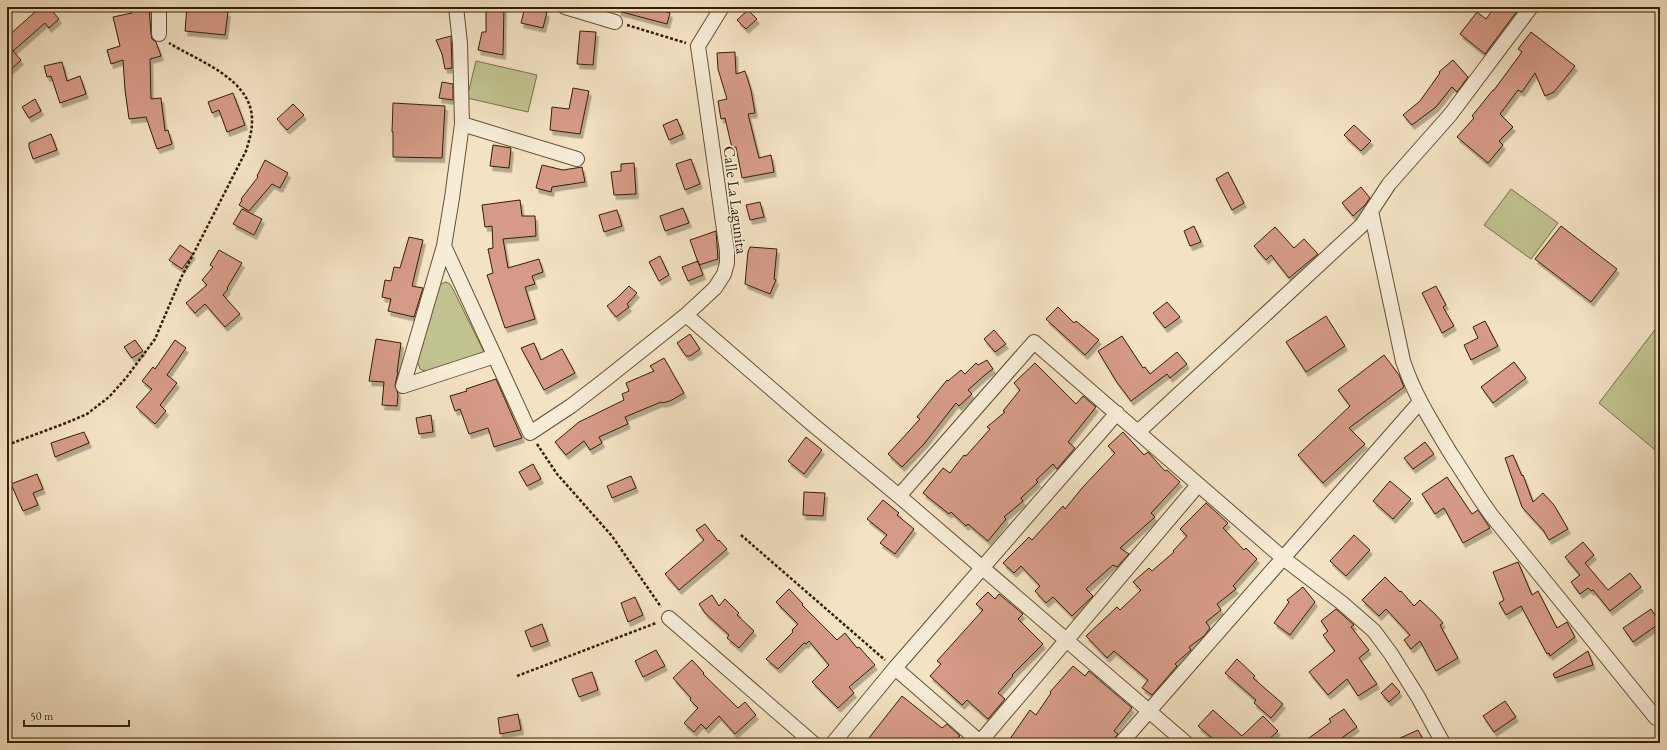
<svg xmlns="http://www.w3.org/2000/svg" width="1667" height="750" font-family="'EB Garamond',serif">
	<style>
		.green { fill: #c0c290; stroke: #7a7048 }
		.building { fill: #d69b88; stroke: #351f00; filter: url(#shadow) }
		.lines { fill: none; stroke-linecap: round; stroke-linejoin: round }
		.minor-casing { stroke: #645031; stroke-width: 16 }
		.path { stroke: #351f00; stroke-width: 2.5; stroke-dasharray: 3 2; stroke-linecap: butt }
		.minor { stroke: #f7ecd8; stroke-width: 14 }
		.labels { text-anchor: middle; stroke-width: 3.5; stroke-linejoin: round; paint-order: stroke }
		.street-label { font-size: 16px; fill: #351f00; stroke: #f7ecd8 }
	</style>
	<defs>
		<filter id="shadow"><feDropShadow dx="2.5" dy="4.5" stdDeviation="0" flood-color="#0004"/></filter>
	</defs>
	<rect width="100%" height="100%" fill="#f3e2c3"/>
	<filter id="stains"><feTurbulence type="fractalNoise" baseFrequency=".005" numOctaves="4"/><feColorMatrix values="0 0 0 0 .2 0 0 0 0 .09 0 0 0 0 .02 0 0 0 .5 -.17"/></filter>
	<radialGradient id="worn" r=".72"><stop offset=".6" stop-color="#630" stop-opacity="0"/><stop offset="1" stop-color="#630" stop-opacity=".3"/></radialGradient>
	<path class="green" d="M476,61l61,14 -9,37 -61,-14z
		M1511,189l47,34 -27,36 -47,-34z
		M446,282l4,2 3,5 31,63 -57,20 -7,-3 -3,-9 21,-75z
		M1660,323v131l-61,-51z"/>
	<path class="building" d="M31,7h18l10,12 -10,9 -4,-5 -32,28 8,9 -14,13v-36l28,-25z
		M131,7h18l2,27 1,5 4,3 5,14 -11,3 1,40 10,-1 4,33 3,-1 4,14 -15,5 -11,-32 -17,2 -4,-29 -2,-30 -12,4 -4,-14 13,-4 -7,-29 19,-4z
		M187,7h34l-1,4 8,1 -3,23 -40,-4z
		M486,7h18l-1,48 -25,-5 4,-18h4z
		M525,7l22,5 -4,16 -22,-5z
		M619,7h42l-1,3 10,3 -3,11 -49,-13z
		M1495,7h25l-35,47 -25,-20 17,-22 9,7z
		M748,10l9,9 -11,10 -9,-9z
		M580,31l16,1 -3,33 -16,-1z
		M1531,32l44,34 -21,26 -9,4 -10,-23 -13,19 -4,-2 -18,24 13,13 -14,14 4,4 -15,18 -31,-26 17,-19 -2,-2 21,-26h1l28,-38 -4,-3z
		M451,36l1,32 -7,1 -3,-15 -6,-14z
		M735,52l1,22 9,-3 6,19 4,23 -7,1 11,44 12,-3 3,17 -32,6 -6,-31 -4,1 -7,-30 -4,1 -3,-18 9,-2 -9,-30 -1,-16z
		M1453,60l15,17 -11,15 -5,-5 -16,20 -24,18 -9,-10 17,-14 20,-28 -1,-1z
		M62,62l5,19 13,-5 6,18 -26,9 -9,-27 -4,1 -3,-11z
		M442,82l11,2v16l-14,-2z
		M573,88l16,3 -9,43 -30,-4 2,-23 17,2z
		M233,93l12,32 -18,7 -8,-22 -7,3 -4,-11z
		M35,99l6,12 -12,7 -7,-11z
		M393,103l52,3 -3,52 -49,-1v-25h-1z
		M293,104l11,11 -17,15 -10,-11z
		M677,119l6,15 -14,6 -6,-15z
		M1354,125l17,16 -10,10 -17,-16z
		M51,134l6,16 -24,9 -4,-12v-4z
		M493,145l18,3 -2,20 -19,-2z
		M691,159l9,25 -15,6 -9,-26z
		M265,160l23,13 -8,15 -8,-4 -23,27 -10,-6 3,-5 -1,-1 17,-22 -1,-1z
		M634,163l2,31 -22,1 -3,-23 10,-1v-7z
		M542,165l21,5 19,-3 3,15 -33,5 -1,5 -15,-4z
		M1228,172l16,31 -12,7 -16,-31z
		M1361,187l9,11 -5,7 -12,11 -11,-13z
		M520,200l2,16h13l1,20 -33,3 5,29 31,-9 4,13 -11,4 3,8 -10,3 10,32 -30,9 -18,-53 6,-2 -5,-24 5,-1 -1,-22 -7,1 -3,-22z
		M760,202l4,15 -14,3 -4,-15z
		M683,208l6,15 -24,8 -5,-15z
		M242,209l20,10 -8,16 -21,-11z
		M617,210l5,16 -18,6 -5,-17z
		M1194,226l7,16 -11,4 -6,-15z
		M1561,226l56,43 -26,33 -56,-43z
		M1275,227l19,21 10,-9 14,15 -29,24 -18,-23 -5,5 -12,-14z
		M716,231l2,28 -19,6 -9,-25z
		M409,237l14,3 -11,46 11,2 -9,29 -26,-6 3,-12 -9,-2 3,-17 6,1 3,-14 6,1z
		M180,245l13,9 -11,15 -13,-9z
		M750,247l27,2 -3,30 2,1 -6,14 -25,-10 3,-32z
		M219,250l23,13 -15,25 1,1 -5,6 17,19 -15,13 -20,-23 -10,9 -9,-10 21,-18 -5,-5 11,-13 -3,-2z
		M660,256l9,19 -10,6 -10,-19z
		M698,261l5,14 -15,6 -6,-14z
		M629,286l8,7 -10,11 2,3 -13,10 -9,-11 10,-8z
		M1436,286l10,19 -3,2 11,19 -12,7 -20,-40z
		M1167,302l13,15 -15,11 -12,-15z
		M1058,307l16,16 2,-2 23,19 -14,15 -39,-36z
		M1326,316l19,30 -39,26 -20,-30z
		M1485,321l13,25 -27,14 -7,-15 14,-7 -5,-11z
		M994,330l12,14 -11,8 -11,-13z
		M690,334l10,15 -10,7h-4l-9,-13z
		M1122,336l21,32 2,-1 5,7 27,-22 10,12 -17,14 -3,-4 -36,27 -15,-20 -18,-30z
		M376,339l25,4 -4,29h1l-3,13 3,9 -1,12 -15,-1 2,-23 -15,-1z
		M135,340l8,11 -11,7 -8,-11z
		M175,340l11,8 -19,27 10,8 -17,22 6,6 -11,13 -19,-17 16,-18 -10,-8 11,-14 2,2z
		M534,343l7,17 21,-11 13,24 -31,17 -23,-42z
		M1384,355l15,20 5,12 -55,41 16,16 -42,39 -25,-28 52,-49 -12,-16z
		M664,358l20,35 -14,8 -8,2 -1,-1 -36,15 3,7 -29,13 3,6 -12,7 -6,-9 -18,14 -11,-13 24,-20 45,-22 -2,-6 7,-3 -3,-8 28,-12 -4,-5z
		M987,360l6,9 -7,5 -18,16 4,4 -13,12 -3,-3 -32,41 -22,23 -14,-13 32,-35 -3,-2 30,-37 1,1 13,-11 4,4 11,-11 2,2z
		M1514,362l12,16 -33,25 -12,-16z
		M1035,363l41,41 7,-8 13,11 -28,35 7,6 -18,21 -4,-5 -17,16 2,2 -17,16 2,3 -19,16 2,2 -18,22 -20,-17 -2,2 -15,-14 -2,2 -26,-21 20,-25 7,5 14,-18 2,1 24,-27 -3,-2 18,-15 -2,-1 17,-21 -6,-7z
		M496,379l26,59 -28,9 -6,-19 -19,6 -9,-25 -5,2 -5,-15 17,-5 -1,-2z
		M431,415l2,17 -14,2 -3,-16z
		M84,432l5,11 -34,14 -4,-14z
		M1123,432l21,23 4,-3 17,19 2,-1 13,12 -29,31 4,4 -35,31 9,6 -12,13 -4,-2 -27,24 7,7 -21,20 -19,-19 -7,6 -11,-12 5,-5 -19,-20 -7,7 -11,-10 26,-26 3,3 31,-34 2,3 17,-21 33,-35 -7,-7z
		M806,437l16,13 -18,24 -16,-13z
		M1425,442l9,12 -21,15 -9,-11z
		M1513,455l9,21 1,-1 10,27 10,-9 11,12 14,24 -19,11 -6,-10 -21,-23 -17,-49z
		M533,464l8,15 -14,7 -8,-14z
		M37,474l6,15 -10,4 5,12 -15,6 -12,-27z
		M631,476l5,12 -24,10 -5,-12z
		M1447,477l25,37 6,-4 12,18 -27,15 -19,-35 -9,6 -13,-20z
		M1390,481l21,18 -18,20 -20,-18z
		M804,492l21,1 -2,23 -20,-1z
		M883,500l16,13 -2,2 17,14 -19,25 -15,-11 7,-8 -20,-16z
		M1206,503l22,20 -5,5 21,22 2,-2 11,11 -24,27 3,3 -19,15 4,6 -15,12 4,6 -6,8 -15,11 2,3 -16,14 2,2 -25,29 -10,-7 6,-8 -34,-29 -7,7 -21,-22 31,-29 3,3 21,-20 -8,-8 16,-14 3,3 22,-19 -1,-1 14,-15 -7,-7z
		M705,524l13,17 1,-1 8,9 -48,41 -14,-16 39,-34 -8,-10z
		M1354,535l16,15 -24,26 -16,-15z
		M1583,542l11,13 -9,8 23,27 22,-17 11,14 -31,24 -17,-21 -2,1 -3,-3 -8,6 -9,-12 9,-7 -15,-18z
		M1518,562l14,33 6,-4 19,37 10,-6 8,15 -25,19 -1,-3 -2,1 -26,-48 -15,9 -7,-12 5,-3 -11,-28z
		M1385,577l15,15 1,-1 13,15 6,-6 16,15 7,8 -3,2 18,33 -22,13 -16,-30 -9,8 -7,-9 6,-5 -24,-26 -7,7 -17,-16z
		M1303,587l12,15 -25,33 -16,-12 15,-21 -2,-2z
		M789,589l14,15 -1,1 35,35 8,-7 12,15 2,-1 16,18 -26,22 5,6 -16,15 -26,-26 17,-17 -20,-24 -3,3 -2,-1 -26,26 -12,-10 27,-27 -1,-2 6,-6 -22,-22z
		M988,592l7,7 4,-5 24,20 -5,5 25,25 -31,31 1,1 -15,17 7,6 -17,20 -21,-19 -5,5 -32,-29 11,-12 -4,-3 46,-51 -7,-6z
		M712,595l7,11 6,-7 14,14 -2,2 17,16 -15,17 -12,-10 2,-3 -24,-22 -6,-9z
		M635,597l8,18 -15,7 -7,-19z
		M1336,609l18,16 -3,2 18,23 -10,8 18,26 -19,12 -11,-17 -19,16 -19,-23 26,-21 -12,-16 5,-4 -7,-10z
		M1651,609l9,14 -27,19 -10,-14z
		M542,624l6,17 -17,6 -6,-16z
		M656,650l9,16 -22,11 -8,-16z
		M1588,651l5,14 -38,13 -2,-4z
		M1237,659l18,17 -2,2 30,26 -12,14 -17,-15 2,-3 -31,-27z
		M692,660l12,13 -1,1 35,34 7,-6 11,13 -21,19 -16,-18 -13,13 -5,-5 -7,8 -10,-9 14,-15 -8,-8 1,-2 -18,-20z
		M1073,666l12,10 4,-5 43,37 -18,23 4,3 -4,5 -4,4h-103l23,-33 6,5 15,-22 -1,-1z
		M592,672l6,18 -19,7 -7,-18z
		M1392,683l8,9 -11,10 -8,-9z
		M902,696l40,32 5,-4 13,12 -9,7h-86z
		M1505,701l11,16 -22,15 -11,-16z
		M1344,709l13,18 -22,16h-33l29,-21 -2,-3z
		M1213,710l29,26 21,-20 15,15 -13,12h-47l-20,-17z
		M518,714l3,16 -21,4 -2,-16z
		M1418,730l7,13h-36z"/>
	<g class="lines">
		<defs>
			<path id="minor" d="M565,7l50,15
				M159,34v-27
				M462,124l115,35
				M1371,211l32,150c12,36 29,61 48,93 14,21 26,42 41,62l164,202 4,-1
				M444,246l86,187 41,-27 35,-27 80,-64 29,-27 9,-14 3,-11v-12l-29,-205 24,-39
				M686,315l126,109 87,72 287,247
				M403,386l41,-140 8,-48 10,-74 -2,-81 -4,-36
				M403,386l92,-30
				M1138,432l224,-207 27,-41 61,-69 81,-108
				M899,496l135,-154 249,216 59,45 32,28 17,23 27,43 25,46
				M669,618l144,125
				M895,668l85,74 218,-257
				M833,743l62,-75 222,-255
				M1121,743l298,-340"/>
		</defs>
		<use href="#minor" class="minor-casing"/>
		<path class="path" d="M627,25l59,18
			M537,444l20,30 55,62 49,71
			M7,445l59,-22 21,-9 22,-17 17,-19 29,-39 26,-61 65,-127c3,-10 6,-19 6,-30 1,-42 -54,-60 -83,-78
			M741,535l144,125
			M517,676l139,-53
			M1656,730l2,13"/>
		<use href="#minor" class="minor"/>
	</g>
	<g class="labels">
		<g class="street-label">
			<text transform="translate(736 200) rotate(83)" y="6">Calle La Lagunita</text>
		</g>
	</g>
	<rect width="1667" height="750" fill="none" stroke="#f3e2c3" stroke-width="24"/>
	<rect x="8" y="8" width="1651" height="734" fill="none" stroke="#351f00" stroke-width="2"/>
	<rect x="12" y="12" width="1643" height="726" fill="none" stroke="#351f00"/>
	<path d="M24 720v6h105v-6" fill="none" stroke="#351f00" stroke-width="2"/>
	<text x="30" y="720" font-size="12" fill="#351f00" stroke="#f7ecd8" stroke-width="3" paint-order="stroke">50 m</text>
	<rect width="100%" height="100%" filter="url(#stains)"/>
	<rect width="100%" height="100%" fill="url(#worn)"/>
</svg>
